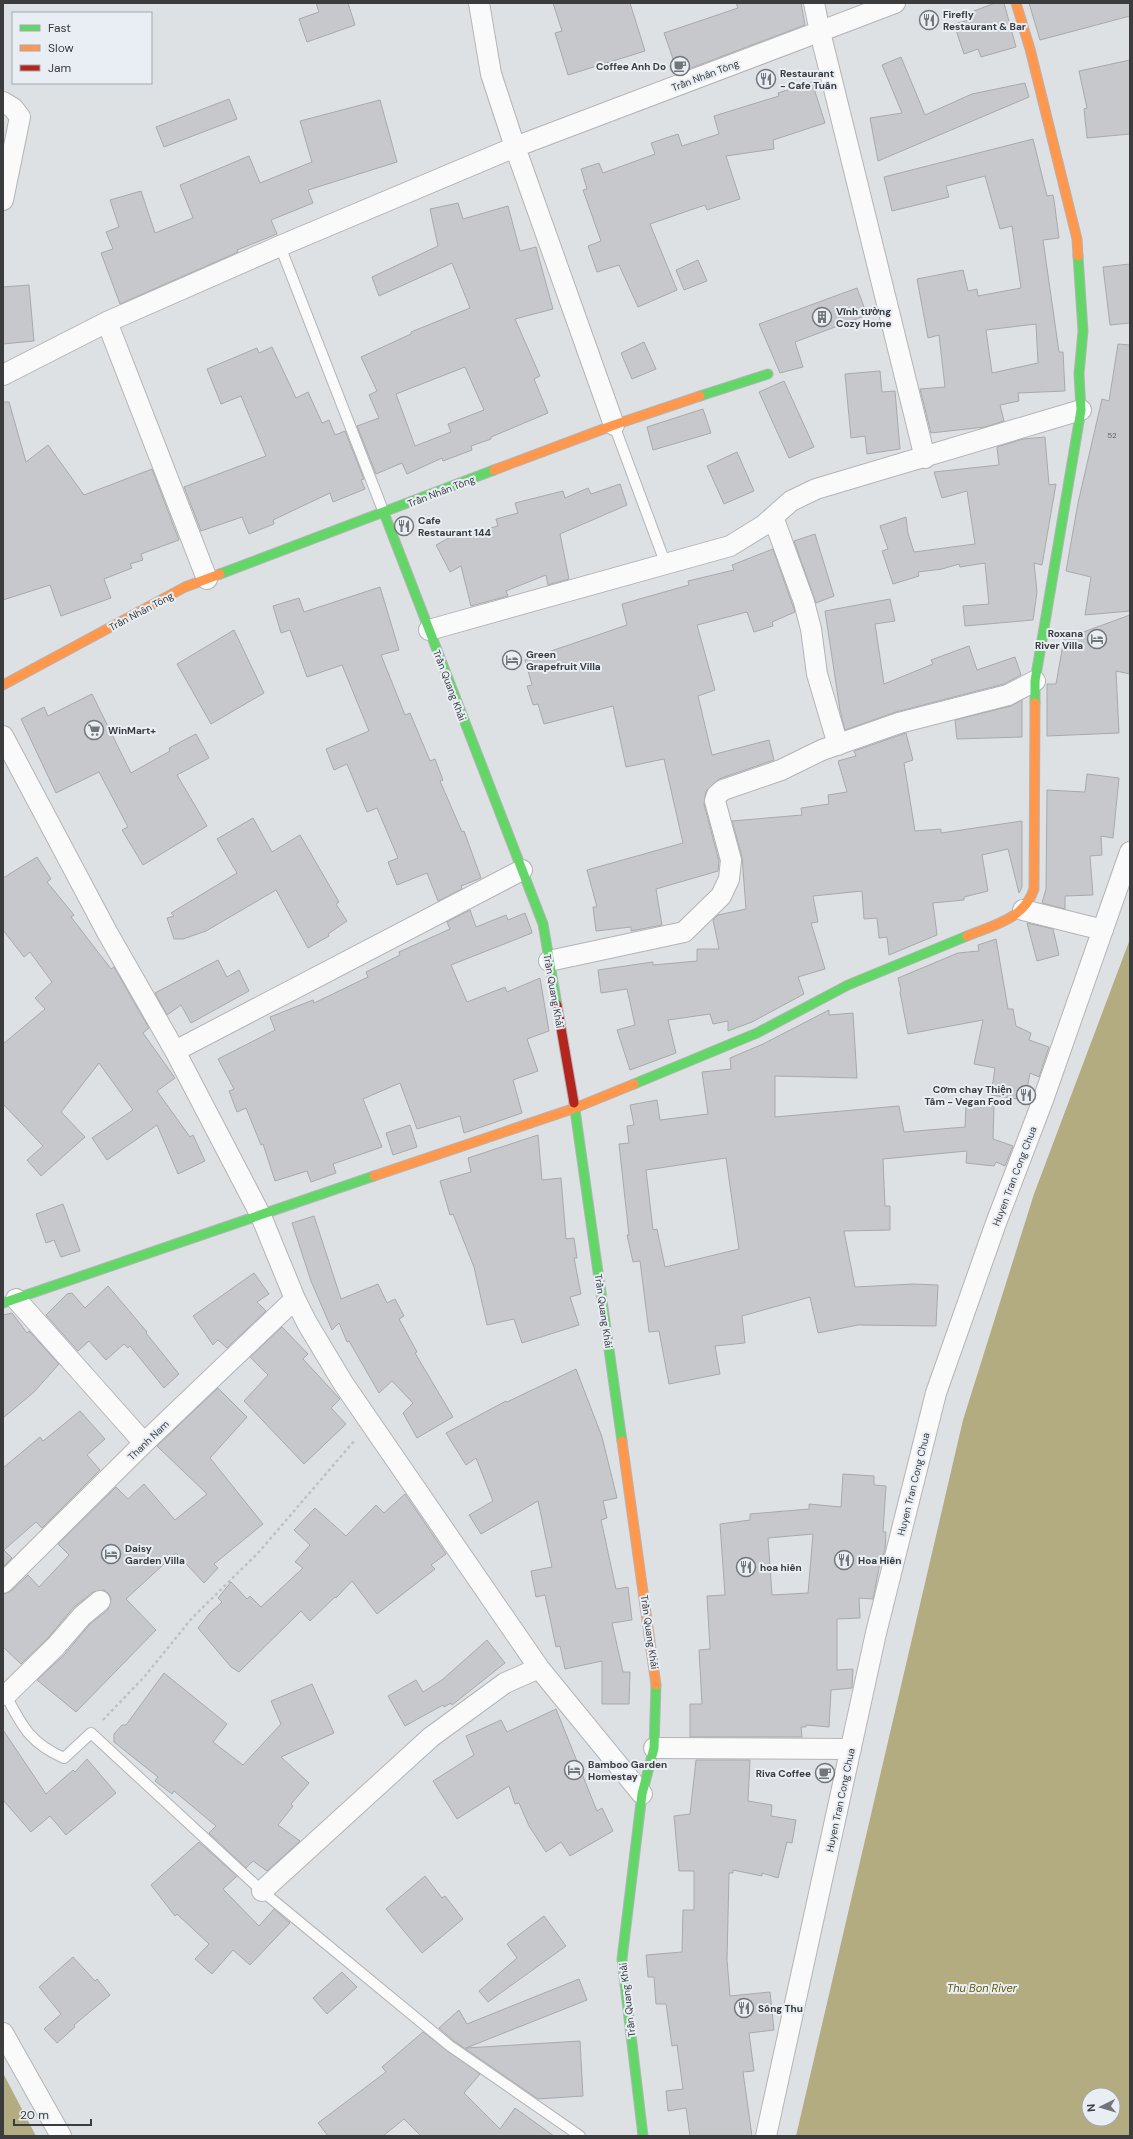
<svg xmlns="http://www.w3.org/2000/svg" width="1133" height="2139" font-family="'DM Sans',sans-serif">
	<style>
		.water { fill: #b4ac81; fill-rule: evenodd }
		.building { fill: #c6c8cb; stroke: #a8a9ac; fill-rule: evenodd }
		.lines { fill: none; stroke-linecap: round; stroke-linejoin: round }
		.lane-casing { stroke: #b3b4b7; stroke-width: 12 }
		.street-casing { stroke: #b3b4b7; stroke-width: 22 }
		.fast-casing { stroke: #b3b4b7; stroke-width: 11 }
		.slow-casing { stroke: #b3b4b7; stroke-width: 11 }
		.jam-casing { stroke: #b3b4b7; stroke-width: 11 }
		.path { stroke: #bfc0c2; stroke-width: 2.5; stroke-dasharray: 3 3; stroke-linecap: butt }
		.lane { stroke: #fafafb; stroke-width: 10 }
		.street { stroke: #fafafb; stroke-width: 20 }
		.fast { stroke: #63d668; stroke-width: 9 }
		.slow { stroke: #ff974d; stroke-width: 9 }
		.jam { stroke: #b3261e; stroke-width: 9 }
		.labels { text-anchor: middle; stroke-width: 4; stroke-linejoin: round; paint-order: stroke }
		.number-label { font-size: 8px; fill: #5d5f61 }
		.poi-label { font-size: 10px; font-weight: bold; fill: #3a3c3e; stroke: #e9eef5; text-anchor: start }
		.street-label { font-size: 10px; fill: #3a3c3e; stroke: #e9eef5 }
		.water-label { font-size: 11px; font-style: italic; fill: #655707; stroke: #e9eef5 }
	</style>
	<rect width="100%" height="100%" fill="#dee1e4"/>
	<path class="water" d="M1130,939v1197h-334l167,-716 71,-226zM1089,2095h24v24h-24z
		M3,2073l33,63h-33z"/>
	<path class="building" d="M316,3h32l7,22 -48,17 -8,-23 20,-7z
		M553,3h77l15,48 -77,24 -13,-42 7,-2z
		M736,3h65l4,22 -127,48 -14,-40 74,-25z
		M995,3h9l12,44 -35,10 -3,-8 -14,5 -10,-30 15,-4 -3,-6z
		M1029,3h101v13l-90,24z
		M901,57l24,58 47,-21 53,-11 4,14 -151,64 -8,-43 32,-5 -20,-48z
		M1130,60v74l-43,4 -3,-29 3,-1 -8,-37z
		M812,82l13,41 -52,17 1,9 -48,7 14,43 -33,11 -2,-5 -55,19 27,66 -39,17 -19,-42 -22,7 -9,-26 13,-5 -18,-51 4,-1 -6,-20 18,-6 4,10 52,-19 -4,-11 27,-9 4,12 37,-12 -5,-18 65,-20 -1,-3z
		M229,99l8,20 -73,28 -8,-20z
		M380,100l17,62 -89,28 5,13 -42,17 6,14 -40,16 1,2 -118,52 -19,-51 12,-4 -7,-17 13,-5 -9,-27 31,-9 14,42 38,-15 -13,-33 69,-29 11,27 52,-21 -12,-41z
		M1033,139l14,57 6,-1 1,5 5,38 -16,2 16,112h4l2,39 -47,2 1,8 -19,4 4,16 -19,6 -54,6 -11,-44 25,-2 -6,-52 -11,3 -11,-59 46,-9 5,21 9,-2 1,7 43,-8 -9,-62 -12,3 -15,-53 -39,10 3,11 -57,14 -8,-34zM1036,324l2,39 -46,10 -6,-43z
		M458,203l5,16 45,-13 12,45 16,-4 17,62 -38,10 25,57 -6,3 14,34 -57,24v2l-20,7 1,4 -29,11 -1,-3 -35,16 -5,-11 -26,11 -19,-48 22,-8 -10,-23 8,-4 -16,-34 50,-23v-2l59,-24 -18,-45 -73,33 -7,-19 66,-31 -8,-37zM465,367l19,43 -36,14 3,8 -36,14 -19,-52z
		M698,260l9,21 -23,9 -8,-20z
		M1130,264v59l-20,2 -7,-58z
		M29,285l5,56 -31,3v-57z
		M857,288l10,27 -72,27 8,25 -23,6 -21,-49z
		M644,342l12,27 -24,10 -11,-26z
		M1118,344l12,1v266l-45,4 6,-38 -25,-6 12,-68 24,-104 7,2z
		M272,347l24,51 12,-6 14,31 7,-3 6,15 10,-4 19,48 -3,1 4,9 -32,13 -3,-9 -57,27 1,4 -25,10 -7,-17 -41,14 -17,-44 82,-31 -25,-60 -20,8 -14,-35 50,-21 2,5z
		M880,371l2,21 13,-1 5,58 -33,5 -2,-18 -14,2 -6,-64z
		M784,381l30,66 -25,11 -30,-66z
		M3,402h6l17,60 22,-17 36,50 68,-26 27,71 -38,14 2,6 -13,4 2,4 -28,11 7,19 -50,18 -11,-31 -47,15z
		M703,409l8,24 -58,17 -6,-23z
		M1045,437l4,48 7,-1 -14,81 -8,-2 3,29 -4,28 -68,6 -2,-20 26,-2 -4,-41 -25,4 -1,-3 -17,5 -24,3 1,4 -26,8 -11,-33 6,-2 -8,-23 26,-9 2,16 6,19 61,-8 -8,-53 -25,7 -8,-26 65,-7 -2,-18 26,-8z
		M737,452l17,39 -30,13 -17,-38z
		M620,484l7,21 -67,29 9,45 -21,6 -2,-10 -40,16 2,5 -37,10 -10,-40 -11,6 -14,-27 22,-12 2,3 38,-10 -2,-7 22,-6 -3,-10 48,-12 2,7 23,-10 3,6z
		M815,534l19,62 -18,7 -22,-62z
		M773,549l22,63 -23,10 1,4 -19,6 -7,-20 -50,13 18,65 -17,6 14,59 57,-15 5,20 -55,19 -13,12 -2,13 15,57 -1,10 -62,18 6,36 -31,6v-4l-35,4 -3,-24h4l-10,-37 96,-27 -19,-84 -38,8 -13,-61 -69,18 -6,-20 -5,1 -6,-19 5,-1 -7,-25 102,-35 -5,-21 67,-19 -1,-4 46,-11 -2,-5z
		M380,587l19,63 -18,5 24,60 5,-2 20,48 5,-2 8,21 -3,1 22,51 2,-1 17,47 -20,8 1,3 -24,12 -11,-28 -30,12 -9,-23 10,-4 -21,-50 -10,4 -20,-48 -13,6 -8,-21 43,-18 -27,-66 -35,12 -17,-47 -9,3 -8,-27 26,-8 5,14z
		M890,599l5,22 -20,3 9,60 49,-20 -2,-4 38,-14 8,24 38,-13 6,18 -17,9 -108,28 -51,18 -5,-20 -15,-99z
		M1130,615v59l-14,-3 3,62 -72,3v-52h9l8,-45z
		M234,630l30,63 -53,31 -34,-60z
		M92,694l39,79 39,-22 -1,-3 27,-14 13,24 -32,17 30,51 -64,39 -21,-35 6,-3 -29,-55 -43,21 -35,-74 23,-12 4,9z
		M1022,700v37l-65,2 -2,-19 56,-14z
		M906,733l7,27 -9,3 11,68 26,-2v4l81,-12v66l-3,6 -11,-44 -26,6 6,36 -24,6v3l-31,3 4,32 -48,20 -2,-18 -8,1 -2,-20 -13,1 -2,-28 -49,5 5,26 -7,1 14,46 -27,8 6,17 -52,28 -24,9v-10l-15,3 -3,-10 -42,6 8,33 -46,17 -13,-40 18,-5 -8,-36 -26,4 -3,-23 55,-8v3l44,-4v-12h22l-6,-29 5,-5 28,-6 -4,-52 -10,-36 70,-6 -1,-7 28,-4 -1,-9 19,-3 -9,-31 18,-5 -2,-5z
		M1087,774l32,4 -6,60 -12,-2 1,19 -12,1 3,39 -28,1v13l-23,-6 4,-14 1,-99 38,2z
		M253,818l19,34 28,-17 39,67 -3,2 11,17 -19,13 1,2 -21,12 -32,-58 -70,41 -23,8h-9l-7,-21 7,-2 -3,-3 66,-40 -20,-34z
		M37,857l14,22 -4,3 27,33 -3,2 40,52 3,-2 35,61 -6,5 32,45 -18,13 33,46 3,-2 12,26 -27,13 -21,-49 -50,35 -15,-22 41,-28 -34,-47 -38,49 24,25 -44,39 -14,-16 16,-14 -40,-42v-60l42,-35 -10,-11 17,-16 -22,-30 -6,5 -21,-27v-52z
		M470,910l6,17 30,-12 2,5 17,-7 6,16 1,4 -81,32 16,37 38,-15 2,5 33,-14 9,53 -22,8 11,32 -25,9 9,33 -58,20 -4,-17 -43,13 -17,-46 -37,16 19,48 -49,17 3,9 -25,9 -4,-11 -32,10 -12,-37 -2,1 -15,-37 -9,4 -8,-21 5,-2 -16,-30 57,-29 -5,-13 43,-17 1,3 54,-26 -2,-5 34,-17 -1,-3 51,-23 -3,-7z
		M1027,923l26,6 6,26 -22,6z
		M996,939l12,70h5l3,17 15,7 -2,7 20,7 -10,30 -9,-4 -5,27 -34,-5 4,-27 -21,-4 9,-44 -75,14 -8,-42 1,-1 -3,-13 60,-25 21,-2 -1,-6z
		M218,960l9,17 12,-7 10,21 -58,32 -10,-18 -14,10 -12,-22z
		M829,1010v5l24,-2 4,65 -82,-2v41l124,-11 5,26 61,-5 1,-22 28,1 -1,33 20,7 -8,20 -9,-4 -2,4 -28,-3 1,-12 -84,8 2,47h5v24l-46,1 11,56 59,-3 24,1 -2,41 -78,-1 -40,8 -8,-36 -68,19 3,27 -30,3 5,28 -51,10 -10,-53 -10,1 -9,-71 -7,1 -6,-27h2l-10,-91 10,-1 -2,-17 7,-1 -4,-20 27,-5 3,20 48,-6 -6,-42 29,-3 -1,-11 33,-14zM726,1158l13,91 -74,18 -8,-38 -4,1 -7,-60z
		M410,1125l7,22 -24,8 -7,-22z
		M538,1135l4,45 19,-2 5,61 8,-1 3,20h-3l7,36 -11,3 9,28 -57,18 -8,-24 -27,6 -13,-58 -21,-53 -3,1 -10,-34 31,-9 -3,-14z
		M63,1204l17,47 -19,6 -7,-17 -8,3 -10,-29z
		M314,1216l27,83 37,-15 9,19 8,-4 9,17 -5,3 18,33 -2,1 38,64 -36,21 -14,-25 10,-10 -21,-22 -13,12 -30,-52 -2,1 -8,-19 -7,7 -21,-49 -19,-58z
		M254,1273l15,21 -12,8 9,9 -39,37 -9,-8 -5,5 -20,-29z
		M108,1286l39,46 -1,1 33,41 -15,14 -34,-42 -2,2 -4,-4 -18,16 -17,-19 -11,10 -32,-36 21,-21 5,-1 13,15z
		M12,1313l15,20 2,-2 30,33 -25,28 -31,26v-103z
		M282,1327l26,27 -5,5 37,40 -9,9 15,16 -42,40 -60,-63 24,-26 -18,-18z
		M576,1369l26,68 15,61 -14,3 4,17 -6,2 15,69 12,-2 4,33 -20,3 11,49h7l-1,32h-27v-43l-37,8 -5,-23 -4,1 -11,-52 -9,2 -5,-26 21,-4 -14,-66 -57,33 -12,-19 24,-14 -17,-43 -10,7 -20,-32 60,-32 1,1z
		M218,1388l29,29 -37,41 53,66 -49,40 4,4 -14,15 -28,-30 -50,46 30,31 -80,82 -39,-32 28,-26 25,-30 18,-14 3,-11 -2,-5 -5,-4 -11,2 -20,16 -25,30 -27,26 -18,-17v-53l8,-3 17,-16 11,12 30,-32 -11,-11 58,-57 12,12 16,-15 31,36 32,-26 -50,-48z
		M80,1411l25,28 -18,16 13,15 -58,58 -6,-6 -32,28 8,8 -9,9v-99l37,-31 3,4z
		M843,1474l31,2v9l12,1 -3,46h3l-1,18 -5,13 -7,36 -14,-1 1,20 -23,1v51l16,-1 -1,19 -21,2 -2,37 -23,-2v2h-5l1,10h-112v-33h12l-3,-54 11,-1 -3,-53 18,-1 -5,-71 30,-4v-6l59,-5v-5l32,3zM813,1534l-5,59 -36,2 -4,-57z
		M405,1494l41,60 -15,11 4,4 -58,45 -25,-33 -16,17 -1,-1 -25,24 -9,-10 -62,61 -8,-5 -33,-39 11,-14 13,-12 -4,-4 13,-16 16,17 3,-3 11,11 42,-39 -8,-6 15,-17 -16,-15 21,-22 31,28 30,-31 8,8z
		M487,1640l18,23 -53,42 -1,-2 -7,4 -1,-2 -38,21 -17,-30 28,-16 7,12 19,-12z
		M164,1673l63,51 -14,18 30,23 38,-41 -10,-23 41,-17 22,49 -53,24 28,26 -18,21 2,2 -15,19 22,16 -33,30 -14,-10 -7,7 -37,-35 7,-7 -42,-35 -2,3 -17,-13 3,-4 -44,-35v-8l8,-9h4z
		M556,1709l41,102 5,-3 11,23 -43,25 -9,-14 -15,10 -17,-26 -10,-23 -4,1 -6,-18 -52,33 -24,-38 41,-26 -8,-19 35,-16 6,12z
		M3,1730l43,64 27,-24 2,2 12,-13 29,34 -50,42 -16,-19 -19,16 -28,-32z
		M696,1760h54l-2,41 24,4 -1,11 25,4 -4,23 -5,-1 -9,36 -16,-5v3l-29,-6v3h-4l-2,87 3,36 40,-4 4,38 -25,3 5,38 -11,1 9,64h-62l-4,-28 -18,3 -2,-20 17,-2 -6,-44 -5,1 -6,-42h-10l-2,-27h-6l-2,-22 36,-3 1,-42h11v-39h-15l-5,-55 16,-2z
		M199,1842l38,34 -14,13 36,37 15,-17 16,14 -40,42 -17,-15 -21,24 -17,-15 14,-15 -32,-30 -2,2 -24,-31z
		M425,1876l17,22 3,-2 18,23 -41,34 -36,-44z
		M544,1916l22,30 -78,56 -9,-11 38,-33 -10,-14z
		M73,1957l22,24 2,-2 13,16 -36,30 1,2 -18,16 -13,-14 17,-15 -22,-27z
		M342,1972l15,15 -30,27 -14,-16z
		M579,1979l8,21 -121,48 114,-7 3,55 -45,3 -84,-58 -15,-13 20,-18 8,14z
		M423,2032l57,42 -16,19 36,36 15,-21 39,28h-133l-17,-17 -21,17h-55l-10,-13 68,-51 -4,-5z"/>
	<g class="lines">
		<defs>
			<path id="lane" d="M280,246l104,267
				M614,425l52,140
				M4,1692c18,33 24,50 60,66l27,-25 171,158 188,155 130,90"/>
			<path id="street" d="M814,3l6,29 105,426
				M3,102l10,6 7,9 -17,83
				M107,322l100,257
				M3,375l104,-53 173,-76 235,-99 -24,-73 -12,-71
				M614,425l-99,-278 380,-144
				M773,517l31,85 7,27 6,45 21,71
				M429,630l301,-84 34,-21 27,-24 25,-12 265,-79
				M3,736l104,196 68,119 86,165 34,83 12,24 36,60 196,285 103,126
				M1023,910l80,20
				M549,961l135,-29 37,-36 8,-17 2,-19 -16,-59 2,-6 6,-5 58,-20 41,-20 77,-27 109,-28 27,-14
				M175,1051l347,-181
				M16,1299l128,144
				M3,1583l141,-140 151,-144
				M6,1695l50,-49 26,-30 18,-15
				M654,1748l197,1
				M262,1891l169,-154 74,-54 34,-15
				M3,2033l58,103
				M766,2136l110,-503 60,-240 60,-170 47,-123 87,-248"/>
			<path id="fast" d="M700,396l68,-22
				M384,513l159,411 14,81
				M220,574l274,-104
				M1035,703v-22l46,-271 -2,-36 4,-43 -5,-75
				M634,1084l123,-51 91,-48 119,-49
				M574,1103l48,338
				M3,1303l371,-127
				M643,2136l-21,-177 20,-165 12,-46 2,-63"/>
			<path id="slow" d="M1016,3l14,46 47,190 1,17
				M494,470l120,-45 86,-29
				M3,685l182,-98 35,-13
				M967,936c27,-11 57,-17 67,-47l1,-186
				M374,1176l201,-68 59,-24
				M622,1441l34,244"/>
			<path id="jam" d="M557,1005l17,98"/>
		</defs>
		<use href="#lane" class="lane-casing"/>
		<use href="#street" class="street-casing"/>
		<use href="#fast" class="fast-casing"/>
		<use href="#slow" class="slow-casing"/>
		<use href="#jam" class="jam-casing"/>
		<path class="path" d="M103,1720l42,-44 47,-58 66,-65 97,-113"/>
		<use href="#lane" class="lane"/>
		<use href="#street" class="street"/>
		<use href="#fast" class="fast"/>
		<use href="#slow" class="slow"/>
		<use href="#jam" class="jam"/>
	</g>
	<defs>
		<symbol id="restaurant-ring" viewBox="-11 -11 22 22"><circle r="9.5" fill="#e9eef5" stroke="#737678" stroke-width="1.5"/><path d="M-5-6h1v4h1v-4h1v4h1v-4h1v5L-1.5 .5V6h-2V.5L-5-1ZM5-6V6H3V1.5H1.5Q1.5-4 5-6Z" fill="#737678"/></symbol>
		<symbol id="cafe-ring" viewBox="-11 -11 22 22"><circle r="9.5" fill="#e9eef5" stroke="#737678" stroke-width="1.5"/><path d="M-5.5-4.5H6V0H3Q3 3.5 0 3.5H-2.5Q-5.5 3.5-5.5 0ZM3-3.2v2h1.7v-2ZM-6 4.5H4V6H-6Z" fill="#737678"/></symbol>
		<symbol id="building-ring" viewBox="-11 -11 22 22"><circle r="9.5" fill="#e9eef5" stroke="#737678" stroke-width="1.5"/><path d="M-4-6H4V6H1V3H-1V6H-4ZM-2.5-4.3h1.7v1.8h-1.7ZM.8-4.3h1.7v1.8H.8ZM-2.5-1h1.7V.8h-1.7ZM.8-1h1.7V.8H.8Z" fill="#737678"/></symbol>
		<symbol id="hotel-ring" viewBox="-11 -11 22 22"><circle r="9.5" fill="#e9eef5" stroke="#737678" stroke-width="1.5"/><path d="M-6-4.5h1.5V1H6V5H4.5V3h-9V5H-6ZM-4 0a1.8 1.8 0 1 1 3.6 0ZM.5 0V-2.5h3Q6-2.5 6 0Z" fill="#737678"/></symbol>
		<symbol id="supermarket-ring" viewBox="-11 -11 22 22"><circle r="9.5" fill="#e9eef5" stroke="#737678" stroke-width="1.5"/><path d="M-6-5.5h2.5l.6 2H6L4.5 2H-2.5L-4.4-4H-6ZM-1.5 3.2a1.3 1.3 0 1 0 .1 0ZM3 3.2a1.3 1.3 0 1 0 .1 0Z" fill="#737678"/></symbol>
	</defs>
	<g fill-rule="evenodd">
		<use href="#restaurant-ring" x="918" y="9" width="22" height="22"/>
		<use href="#cafe-ring" x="669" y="55" width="22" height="22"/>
		<use href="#restaurant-ring" x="755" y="68" width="22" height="22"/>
		<use href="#building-ring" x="811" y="306" width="22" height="22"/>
		<use href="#restaurant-ring" x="393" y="515" width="22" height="22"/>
		<use href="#hotel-ring" x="1086" y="628" width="22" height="22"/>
		<use href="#hotel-ring" x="501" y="649" width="22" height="22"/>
		<use href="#supermarket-ring" x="83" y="719" width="22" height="22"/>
		<use href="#restaurant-ring" x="1015" y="1084" width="22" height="22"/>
		<use href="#hotel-ring" x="100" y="1543" width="22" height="22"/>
		<use href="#restaurant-ring" x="833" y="1549" width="22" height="22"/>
		<use href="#restaurant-ring" x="735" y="1556" width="22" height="22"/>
		<use href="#hotel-ring" x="563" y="1759" width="22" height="22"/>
		<use href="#cafe-ring" x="814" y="1762" width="22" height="22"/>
		<use href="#restaurant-ring" x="733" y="1997" width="22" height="22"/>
	</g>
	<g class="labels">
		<g class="number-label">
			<text x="1112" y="438">52</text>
		</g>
		<g class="poi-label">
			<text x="943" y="18">Firefly<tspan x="943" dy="12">Restaurant &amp; Bar</tspan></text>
			<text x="666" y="70" text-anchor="end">Coffee Anh Do</text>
			<text x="780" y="77">Restaurant<tspan x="780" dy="12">- Cafe Tuân</tspan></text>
			<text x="836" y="315">Vĩnh tường<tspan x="836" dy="12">Cozy Home</tspan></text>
			<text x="418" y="524">Cafe<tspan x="418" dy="12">Restaurant 144</tspan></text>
			<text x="1083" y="637" text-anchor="end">Roxana<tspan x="1083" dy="12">River Villa</tspan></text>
			<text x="526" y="658">Green<tspan x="526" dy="12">Grapefruit Villa</tspan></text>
			<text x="108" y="734">WinMart+</text>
			<text x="1012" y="1093" text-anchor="end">Cơm chay Thiện<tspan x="1012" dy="12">Tâm - Vegan Food</tspan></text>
			<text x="125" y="1552">Daisy<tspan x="125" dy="12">Garden Villa</tspan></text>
			<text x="858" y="1564">Hoa Hiên</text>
			<text x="760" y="1571">hoa hiên</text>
			<text x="588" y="1768">Bamboo Garden<tspan x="588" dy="12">Homestay</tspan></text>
			<text x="811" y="1777" text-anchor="end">Riva Coffee</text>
			<text x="758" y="2012">Sông Thu</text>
		</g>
		<g class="street-label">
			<text transform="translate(705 75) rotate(-21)" y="4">Trần Nhân Tông</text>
			<text transform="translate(441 491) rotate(-21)" y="4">Trần Nhân Tông</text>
			<text transform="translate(141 611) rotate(-28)" y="4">Trần Nhân Tông</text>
			<text transform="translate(450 685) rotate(69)" y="4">Trần Quang Khải</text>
			<text transform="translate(554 991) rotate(80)" y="4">Trần Quang Khải</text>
			<text transform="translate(1014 1176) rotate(-69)" y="4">Huyen Tran Cong Chua</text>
			<text transform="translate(604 1311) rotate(82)" y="4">Trần Quang Khải</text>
			<text transform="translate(148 1440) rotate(-44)" y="4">Thanh Nam</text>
			<text transform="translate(913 1484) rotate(-76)" y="4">Huyen Tran Cong Chua</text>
			<text transform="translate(650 1632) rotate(82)" y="4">Trần Quang Khải</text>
			<text transform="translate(840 1800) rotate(-78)" y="4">Huyen Tran Cong Chua</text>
			<text transform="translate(627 2000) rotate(-97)" y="4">Trần Quang Khải</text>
		</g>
		<g class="water-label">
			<text x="982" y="1992">Thu Bon River</text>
		</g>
	</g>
	<rect width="1133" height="2139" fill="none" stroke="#3a3c3e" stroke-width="8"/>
	<rect x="12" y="12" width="140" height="72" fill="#e9eef5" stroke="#a3a7ac"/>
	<rect x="20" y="25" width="20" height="6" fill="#63d668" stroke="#a3a7ac"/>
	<text x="48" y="32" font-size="12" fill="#3a3c3e">Fast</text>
	<rect x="20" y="45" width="20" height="6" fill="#ff974d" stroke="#a3a7ac"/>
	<text x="48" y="52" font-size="12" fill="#3a3c3e">Slow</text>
	<rect x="20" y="65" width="20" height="6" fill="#b3261e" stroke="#a3a7ac"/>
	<text x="48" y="72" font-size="12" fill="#3a3c3e">Jam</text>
	<g transform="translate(1101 2107) rotate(265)"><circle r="19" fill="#e9eef5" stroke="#a3a7ac"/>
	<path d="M0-3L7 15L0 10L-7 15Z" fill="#737678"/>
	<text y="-6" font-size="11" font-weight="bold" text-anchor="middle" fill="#3a3c3e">N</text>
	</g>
	<path d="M14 2119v6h77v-6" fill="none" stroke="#3a3c3e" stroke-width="2"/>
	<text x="20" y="2119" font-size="12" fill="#3a3c3e" stroke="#e9eef5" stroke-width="3" paint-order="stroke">20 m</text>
</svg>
